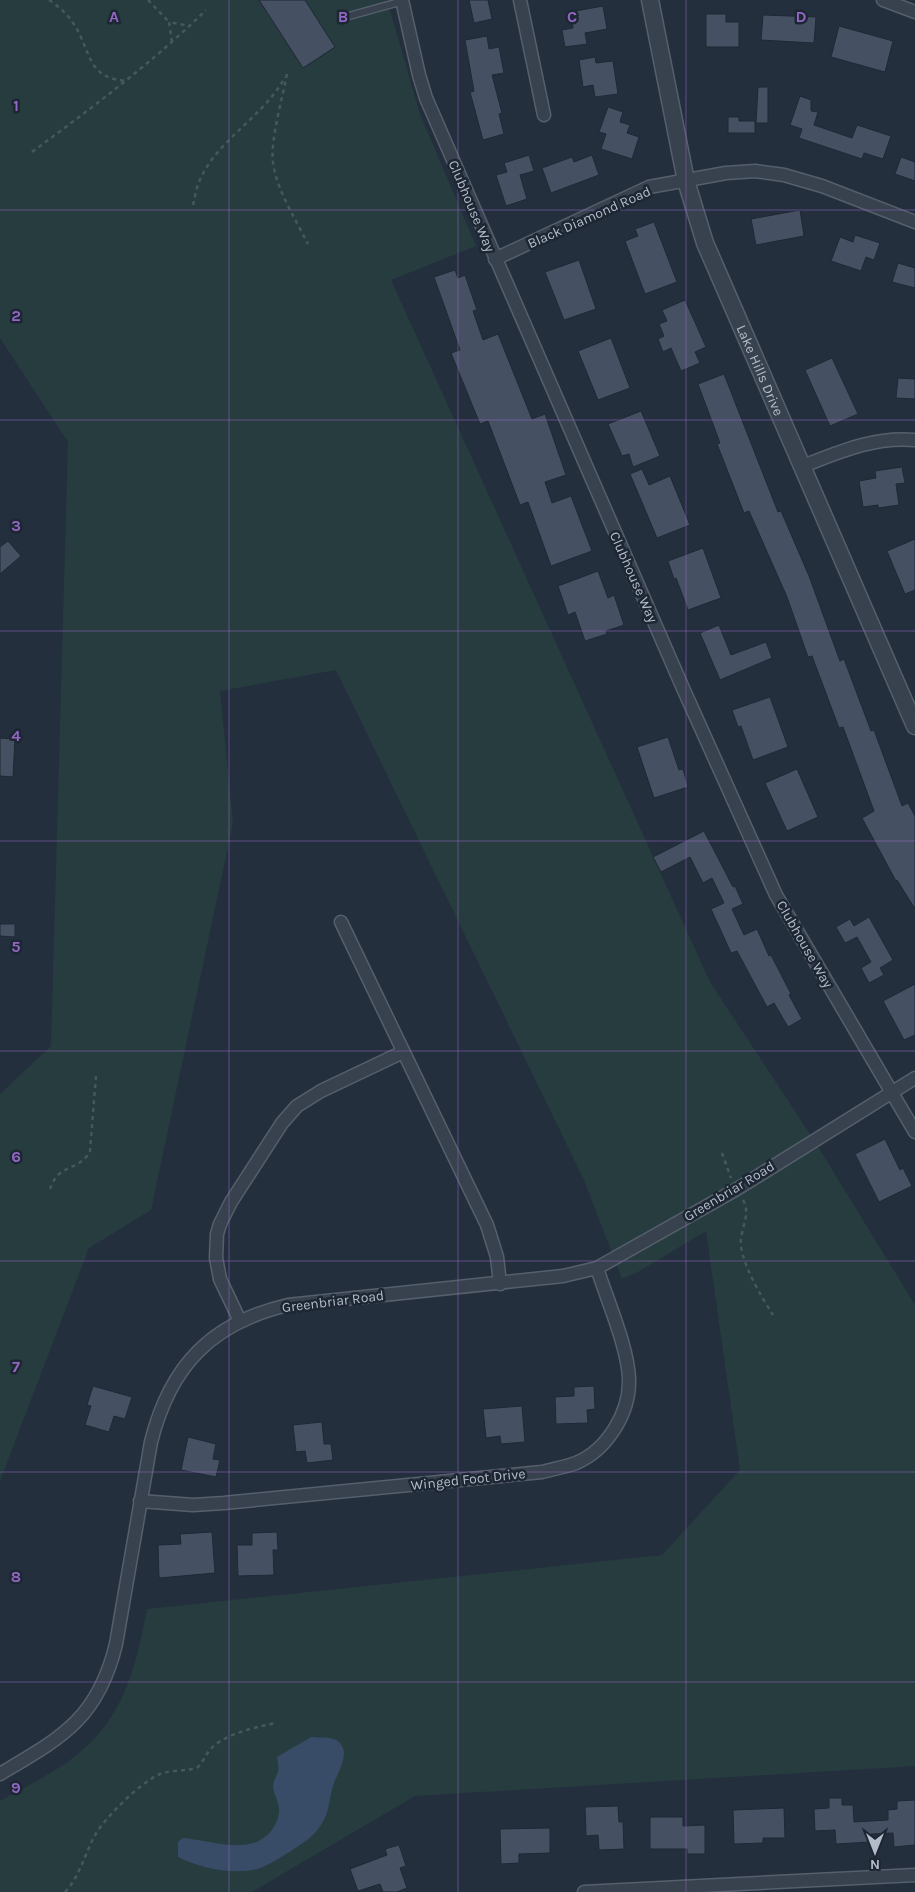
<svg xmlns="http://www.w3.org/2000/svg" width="915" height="1892" font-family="Karla,sans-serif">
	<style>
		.green { fill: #263c3f }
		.water { fill: #394c67 }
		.building { fill: #455162; stroke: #1f2835 }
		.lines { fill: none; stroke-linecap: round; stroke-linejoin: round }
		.service-casing { stroke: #565f6c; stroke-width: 9 }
		.minor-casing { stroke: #565f6c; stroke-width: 15 }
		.tertiary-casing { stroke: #565f6c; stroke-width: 19 }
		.path { stroke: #44595c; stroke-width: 2.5; stroke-dasharray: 4 4; stroke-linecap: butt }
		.service { stroke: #38414e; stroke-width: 6 }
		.minor { stroke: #38414e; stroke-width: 12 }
		.tertiary { stroke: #38414e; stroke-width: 16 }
		.grid { fill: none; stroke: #9266c3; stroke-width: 1; stroke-opacity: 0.55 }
		.labels { text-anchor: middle; stroke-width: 5; stroke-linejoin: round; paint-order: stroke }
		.street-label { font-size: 14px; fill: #b4bcc9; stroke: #1d2633 }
		.grid-label { font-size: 16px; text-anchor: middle; font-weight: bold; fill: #9266c3; stroke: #1d2633; stroke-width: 5; stroke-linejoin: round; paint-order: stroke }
	</style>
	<rect width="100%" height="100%" fill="#242f3e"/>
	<path class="green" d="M0,0h387l33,114 56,132 -85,34 319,702 104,158 101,165v461l-500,30 -163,96h-252v-91c22,-12 45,-24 66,-38 57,-40 68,-89 81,-154l515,-54 78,-85 -34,-239 -68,41 -16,7 -38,-99 -248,-510 -116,21 13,132 -82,387 -62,38 -89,233v-387l51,-48 17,-604 -68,-104z"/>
	<path class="water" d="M311,1737c9,1 23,-1 29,6 10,11 -2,29 -6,40 -5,13 -4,29 -12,40 -7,13 -19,20 -31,28 -10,6 -23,15 -34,18 -25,6 -57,-1 -79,-12v-15l5,-4c28,2 67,19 88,-7 4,-5 7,-11 8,-18 1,-10 -5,-17 -6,-26 0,-5 3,-10 5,-15 1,-4 0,-10 -1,-15z"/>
	<path class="building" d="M259,0h46l30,47 -32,21z
		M469,0h19l4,19 -18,4z
		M603,6l4,23 -22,4 2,11 -22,3 -3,-17 11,-2 -3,-16z
		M706,14h20v8h13v25h-33z
		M763,15l53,2 -2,26 -53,-3z
		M839,26l54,15 -8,31 -54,-15z
		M487,36l2,13 10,-2 5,26 -12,2 10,38 -3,1 5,20 -21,6 -13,-48 4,-1 -9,-51z
		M595,57l1,6 17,-2 5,33 -23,3 -2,-12 -10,2 -4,-27z
		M758,87h10v36h-12z
		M800,96l11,4v11l7,1 -4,13 38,13 5,-13 34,11 -8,23 -19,-6 -2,6 -63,-21 3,-9 -12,-4z
		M608,107l15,5 -3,10 10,3 -3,8 12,4 -7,22 -31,-10 5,-15 -7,-2z
		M728,117h11v4h16v12h-27z
		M529,155l5,16 -14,4 7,24 -21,7 -10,-31 11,-3 -3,-9z
		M592,155l7,20 -48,18 -9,-25 30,-11 2,5z
		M901,157l14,5v19l-20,-7z
		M800,210l4,26 -48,9 -5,-26z
		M654,222l23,60 -32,12 -20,-53 13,-5 -3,-7z
		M855,235l25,8 -6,17 -8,-3 -5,14 -30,-10 9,-24 13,5z
		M579,260l17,49 -32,11 -19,-48z
		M898,263l17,5v20l-23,-6z
		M455,270l3,8 7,-3 12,35 -4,1 10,29 15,-6 34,85 13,-5 21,61 -21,7 7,21 19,-7 21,55 -41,15 -23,-64 -8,3 -32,-84 -8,3 -29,-71 9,-3 -26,-73z
		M685,300l21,47 -11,5 5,11 -19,8 -10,-23 -8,4 -5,-13 6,-3 -5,-12 8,-3 -5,-11z
		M611,338l19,50 -32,12 -20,-49z
		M832,358l26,56 -28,12 -25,-56z
		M724,374l54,138 3,-1 28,65 31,85 4,-2 27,72 3,-1 28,76 6,-3 7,13v93l-18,-29 -1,1 -34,-63 12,-7 -31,-84 -4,1 -27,-72 -4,1 -21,-60 -38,-86 -5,2 -27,-69 3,-1 -22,-59z
		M898,378l17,1v20l-19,-1z
		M641,411l19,45 -27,11 -4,-13 -7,2 -14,-32z
		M902,467l3,16 -9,1 3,21 -21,3v-3l-15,2 -4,-26 17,-3 -1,-7z
		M642,469l7,16 21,-9 20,49 -33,13 -27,-64z
		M915,539v51l-10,4 -18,-43z
		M8,541l13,15 -21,18v-27z
		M703,548l18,50 -33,12 -12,-32 -2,1 -6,-18z
		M598,571l10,27 6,-3 10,30 -18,6 1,3 -22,7 -10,-29 -7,3 -10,-29z
		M719,625l12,30 35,-13 6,16 -52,22 -20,-47z
		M770,697l18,50 -35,13 -12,-34 -3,1 -6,-17z
		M668,737l11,33 4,-1 5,18 -34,11 -17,-51z
		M0,738l15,1 -2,38 -13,-1z
		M797,769l21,48 -31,14 -22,-48z
		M704,831l29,56 2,-1 8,18 -11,5 12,26 13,-6 12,27 2,-1 20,39 -2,1 13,24 -14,8 -14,-24 -7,4 -30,-56 -6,2 -20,-44 13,-6 -12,-25 -9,5 -13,-26 -29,15 -8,-15z
		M869,917l24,43 -13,8 4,7 -15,8 -8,-15 10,-6 -14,-25 -12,6 -9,-16 14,-8 4,7z
		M0,924h15v13l-15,-1z
		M915,984v51l-11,5 -21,-39z
		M885,1139l15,31 3,-2 9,18 -33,16 -24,-48z
		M93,1386l39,11 -7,22 -11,-3 -5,16 -24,-7 6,-19 -4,-1z
		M594,1386l1,23 -8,1 1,13 -32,1 -1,-27 19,-1v-9z
		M522,1406l3,36 -24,2 -1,-8 -14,2 -3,-29z
		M322,1422l2,22h7l2,16 -26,3 -2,-12 -9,1 -3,-27z
		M188,1437l28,7 -3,15 7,1 -4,17 -35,-7z
		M212,1532l3,41 -56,5 -1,-33 23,-1 -1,-10z
		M277,1532l1,18h-5l1,25 -36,1 -1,-31h15v-12z
		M829,1798h13v7h11l1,17 34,-2v-10l9,-1v-8l18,-1v45l-21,2 -1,-14 -22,1v8l-35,2 -1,-14 -20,1 -1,-22 15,-1z
		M618,1806l1,16h4l1,27 -25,1 -1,-15 -12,1 -1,-29z
		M784,1808l1,30h-22v5l-29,1 -1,-34z
		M650,1817h33v9l22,-1v29h-18v-5h-37z
		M550,1828v25l-31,1v9l-18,1 -1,-35z
		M399,1845l7,21 -6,2 7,20 -10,4h-14l-3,-8 -22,7 -8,-22 37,-14 -2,-6z"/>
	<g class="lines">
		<defs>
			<path id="service" d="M349,16l54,-15"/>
			<path id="minor" d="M402,0l17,75 7,23 256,588 94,209 139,237
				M520,0l24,115
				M883,0l32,12
				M495,259l154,-72 77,-14 29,-2 29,4 38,11 93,36
				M803,466c36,-14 72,-30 112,-26
				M341,922l146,303 10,32 3,27
				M240,1321l-20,-42 -4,-21 1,-24 3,-10 11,-22 51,-79 15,-17 24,-15 82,-39
				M140,1501l53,4 31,-2 318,-31c11,-3 23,-5 34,-9 31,-13 54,-50 53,-84 -1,-32 -22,-79 -32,-111
				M0,1774c61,-36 98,-55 116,-130l35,-202c19,-76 60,-119 137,-137l275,-29 34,-8 140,-79 178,-111
				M584,1892l331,-17"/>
			<g id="tertiary">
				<path id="s1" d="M650,0l36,181 19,62 210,483"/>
			</g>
		</defs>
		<use href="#service" class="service-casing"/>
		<use href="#minor" class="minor-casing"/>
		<use href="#tertiary" class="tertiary-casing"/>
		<path class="path" d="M49,0c14,9 24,20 31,35 12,27 13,43 46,46
			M148,0l21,22
			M172,42l-3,-20 21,4
			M287,74c-4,22 -17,67 -14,88 3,27 23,58 35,82
			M32,152c61,-45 120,-89 174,-142
			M193,205c2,-8 3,-16 6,-23 17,-42 65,-65 86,-105
			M722,1153l9,25
			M50,1189c2,-5 4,-10 8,-14 11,-10 25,-9 32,-24l6,-75
			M743,1200c9,15 -4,30 -2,46 3,22 20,50 32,69
			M65,1892c15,-16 19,-36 29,-55 9,-18 47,-55 66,-63 13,-5 26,-2 38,-7 5,-5 7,-11 11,-16 13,-17 47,-24 67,-28"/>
		<use href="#service" class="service"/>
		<use href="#minor" class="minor"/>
		<use href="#tertiary" class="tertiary"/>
	</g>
	<path class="grid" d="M229,0v1892M458,0v1892M686,0v1892M0,210h915M0,420h915M0,631h915M0,841h915M0,1051h915M0,1261h915M0,1472h915M0,1682h915"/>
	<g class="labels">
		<g class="street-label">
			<text transform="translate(472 206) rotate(67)" y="5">Clubhouse Way</text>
			<text transform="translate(589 217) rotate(-24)" y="5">Black Diamond Road</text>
			<text dy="5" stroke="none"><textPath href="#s1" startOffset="388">Lake Hills Drive</textPath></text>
			<text transform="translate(634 577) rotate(66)" y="5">Clubhouse Way</text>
			<text transform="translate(805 944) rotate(60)" y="5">Clubhouse Way</text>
			<text transform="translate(729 1191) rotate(-31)" y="5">Greenbriar Road</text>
			<text transform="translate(333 1301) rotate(-7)" y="5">Greenbriar Road</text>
			<text transform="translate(468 1479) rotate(-6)" y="5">Winged Foot Drive</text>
		</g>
	</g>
	<g class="grid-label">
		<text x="114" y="22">A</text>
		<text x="343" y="22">B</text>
		<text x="572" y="22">C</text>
		<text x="801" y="22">D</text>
		<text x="16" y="111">1</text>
		<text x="16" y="321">2</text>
		<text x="16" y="531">3</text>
		<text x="16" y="741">4</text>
		<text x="16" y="952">5</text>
		<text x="16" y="1162">6</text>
		<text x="16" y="1372">7</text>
		<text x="16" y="1582">8</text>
		<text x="16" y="1793">9</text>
	</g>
	<g transform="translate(875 1852) rotate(180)" stroke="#1d2633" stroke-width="4" paint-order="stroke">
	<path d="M0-4L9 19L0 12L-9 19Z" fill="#b4bcc9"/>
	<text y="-8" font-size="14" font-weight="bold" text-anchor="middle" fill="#b4bcc9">N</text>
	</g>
</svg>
